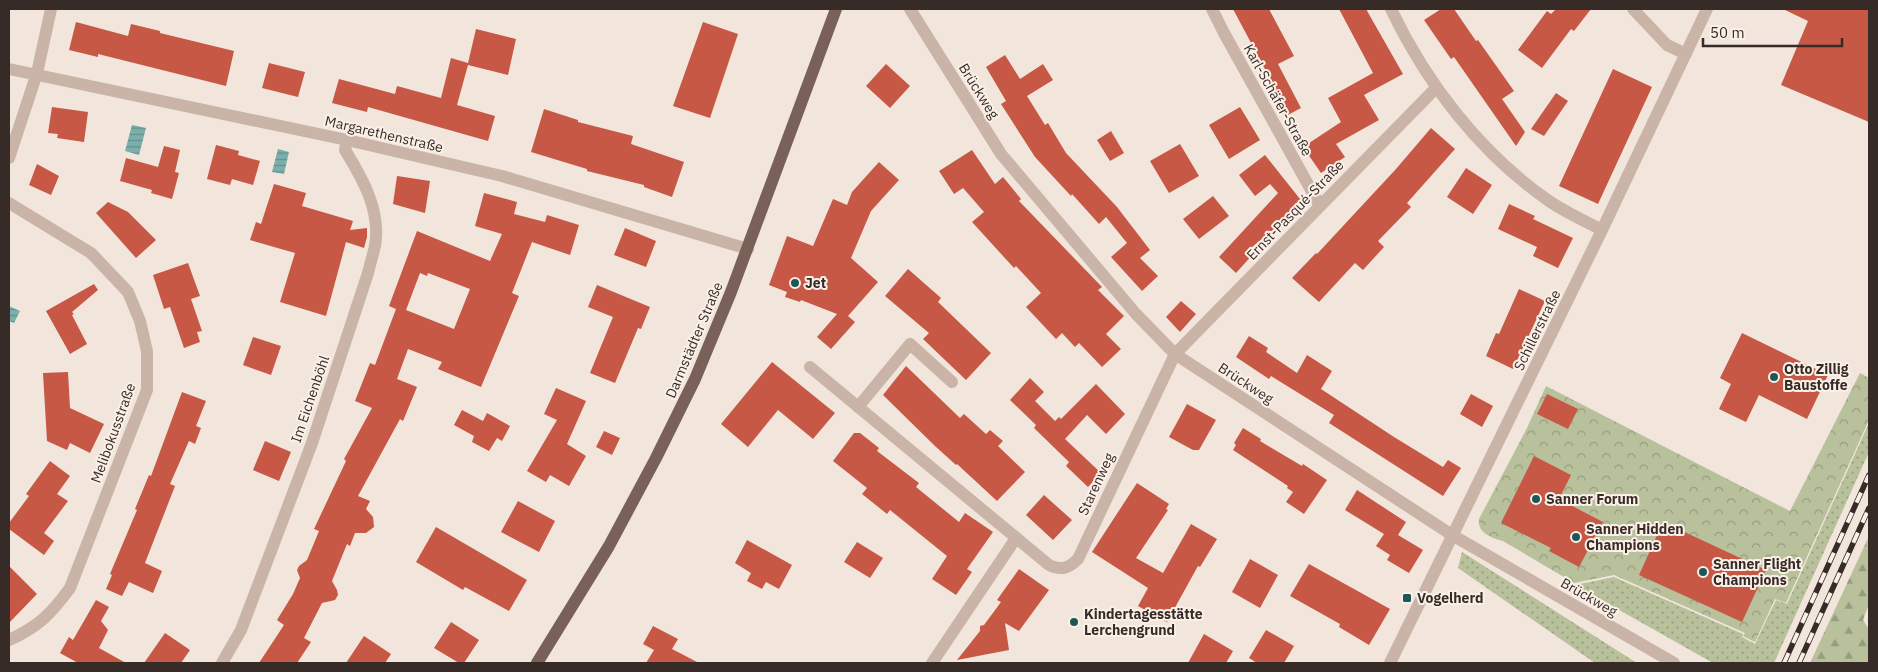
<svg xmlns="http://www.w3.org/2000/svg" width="1878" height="672" font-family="'IBM Plex Sans',sans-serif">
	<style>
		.grass { fill: url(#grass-dots) }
		.forest { fill: url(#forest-firs) }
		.park { fill: url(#park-crowns) }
		.water { fill: url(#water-rules) }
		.building { fill: #c65845; fill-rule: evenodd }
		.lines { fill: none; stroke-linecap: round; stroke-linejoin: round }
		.minor { stroke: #cab4a7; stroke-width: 12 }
		.tertiary { stroke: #cab4a7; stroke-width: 12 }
		.primary { stroke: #796059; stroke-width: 12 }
		.rail-casing { stroke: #372b28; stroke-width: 5.5 }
		.rail { stroke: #faf0e8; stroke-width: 4; stroke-dasharray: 11; stroke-linecap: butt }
		.poi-dot { fill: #1d5857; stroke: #faf0e8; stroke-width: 2 }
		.labels { text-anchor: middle; stroke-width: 4; stroke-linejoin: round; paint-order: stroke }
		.street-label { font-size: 14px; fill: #372b28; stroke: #faf0e8 }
		.poi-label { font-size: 14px; font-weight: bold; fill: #372b28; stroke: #faf0e8; text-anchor: start }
	</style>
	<defs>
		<pattern id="grass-dots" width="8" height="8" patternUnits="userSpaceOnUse" patternTransform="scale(1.25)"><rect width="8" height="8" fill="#b8c19b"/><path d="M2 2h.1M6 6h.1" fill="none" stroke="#969d7e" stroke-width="1.8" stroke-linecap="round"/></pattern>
		<pattern id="forest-firs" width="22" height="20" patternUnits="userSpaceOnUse" patternTransform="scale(1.25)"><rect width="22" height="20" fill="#b8c19b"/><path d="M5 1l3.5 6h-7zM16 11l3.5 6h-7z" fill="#969d7e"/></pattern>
		<pattern id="park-crowns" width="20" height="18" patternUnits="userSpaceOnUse" patternTransform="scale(1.25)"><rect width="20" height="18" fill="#b8c19b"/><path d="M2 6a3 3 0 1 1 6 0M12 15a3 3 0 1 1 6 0" fill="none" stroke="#969d7e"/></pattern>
		<pattern id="water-rules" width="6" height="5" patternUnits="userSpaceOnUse" patternTransform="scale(1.25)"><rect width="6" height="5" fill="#7aafac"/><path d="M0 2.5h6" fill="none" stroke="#658f8c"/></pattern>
	</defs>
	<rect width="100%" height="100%" fill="#f2e5db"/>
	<path class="grass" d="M1869,423v29l-95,211h-61l-138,-78 39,-8 129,57 -1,3 13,7 21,-44 11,4z
		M1462,552l175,111h-42l-137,-95z"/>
	<path class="forest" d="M1869,536v68l-6,16 6,9v34h-59z"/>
	<path class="park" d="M1860,373l9,5v42l-83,183 -11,-4 -20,43 -12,-6 2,-3 -131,-58 -40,8 -71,-42c-11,-3 -26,-8 -24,-22l48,-91 19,-42 244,125z"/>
	<path class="water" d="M132,125l14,3 -7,27 -14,-4z
		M278,149l11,3 -5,22 -12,-2z
		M9,306l11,5 -6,12 -5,-2z"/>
	<path class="building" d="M1233,9h36l25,47 -16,8 23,44 -17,9 -14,-26 5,-3z
		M1339,9h27l37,65 -39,21 15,25 -43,24 9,13 -24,16 -18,-26 38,-25 -13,-24 45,-25z
		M1441,9h13l22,32 2,-1 36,51 -12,8 23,33 -9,14 -62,-89 -3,2 -27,-39z
		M1556,9h35l-17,22 -3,-2 -29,39 -24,-18 29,-39 4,3z
		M1783,9h86v113l-88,-37 27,-64z
		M76,22l52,14 3,-12 29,7v2l74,18 -8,35 -128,-32v3l-29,-7z
		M703,22l35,12 -28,84 -37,-12z
		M476,29l40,10 -8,36 -40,-10 -11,40 38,11 -7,25 -120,-34 -1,5 -35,-9 7,-24 56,15 2,-8 44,12 10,-40 17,5z
		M1005,55l15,24 23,-15 10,16 -26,16 18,29 3,-2 18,30 51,54 33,43 -10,8 18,18 -16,15 -31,-34 16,-14 -21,-26 -7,7 -27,-30 -1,2 -36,-39 -34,-53 5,-3 -20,-34z
		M269,63l36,9 -7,25 -36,-9z
		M886,64l24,22 -20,22 -24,-22z
		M1613,69l39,18 -54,117 -39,-18z
		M1556,93l12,8 -24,35 -13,-7z
		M52,107l36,5 -4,30 -27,-4 1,-4 -10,-1z
		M1240,107l20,33 -31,19 -20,-34z
		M544,109l34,11v2l55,14 -2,8 53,18 -12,35 -28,-10v-2l-57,-14v-2l-56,-17z
		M1431,128l24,21 -48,54 4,4 -33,34 6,6 -21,23 -8,-7 -36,39 -27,-24 24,-25 1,1 79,-85z
		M1111,131l13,22 -14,8 -13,-21z
		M1180,144l19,32 -30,17 -19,-32z
		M216,145l23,6 -1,4 22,6 -7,24 -21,-6 -2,6 -23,-6z
		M164,146l16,4 -5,22 4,1 -7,26 -21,-6 1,-3 -32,-9 6,-23 32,9z
		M972,150l23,34 8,-7 18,22 -2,2 83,86 -4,3 26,26 -18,18 15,15 -19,18 -23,-24 -4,4 -13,-14 -6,6 -30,-32 15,-14 -25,-27 -2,2 -42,-46 12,-10 -21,-24 -9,6 -15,-23z
		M1265,155l39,49 -53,44 4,4 -19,21 -17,-16 59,-64 -8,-9 -15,12 -16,-21z
		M879,162l20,18 -28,31 -20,47 27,24 -30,34 7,6 -24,27 -14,-12 20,-23 -36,-14 -1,2 -15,-5 2,-5 -18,-7 18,-49 26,10 20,-47 14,6 5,-13z
		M37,164l22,12 -8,19 -22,-10z
		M1466,168l26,17 -19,29 -26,-17z
		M397,176l33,5 -5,32 -32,-9z
		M274,184l32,9 -4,13 51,15 -3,9 17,-2v9l-3,11 -18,-6 -20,74 -46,-14 15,-49 -45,-13 6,-18 5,2z
		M484,193l33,9 -3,12 31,8 2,-7 32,10 -9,30 -38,-13 -20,51 7,3 -38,91 -43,-18 4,-7 -34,-13 -11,30 20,8 -14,34 -3,-2 -42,77 12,5 -4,8 7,8 1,10 -8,6h-11l-5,13 -3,-2 -15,37 5,9 1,5 -3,5 -13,3 -18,35 7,4 -14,21h-38l25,-38 -7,-5 16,-26 7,-16 -3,-8 2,-4 8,-6 12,-29 -5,-2 32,-68 -2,-2 28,-51 -17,-7 15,-38 5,2 21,-56 -7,-3 28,-75 73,30 12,-27 -27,-8zM420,273l7,3 1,-3 42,16 -16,40 -48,-19z
		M1213,196l16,20 -30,23 -16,-20z
		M108,202l20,10 28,28 -20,18 -40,-45z
		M1509,204l26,12 -2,3 40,19 -15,30 -25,-12 4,-9 -39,-18z
		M625,228l31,13 -10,26 -32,-12z
		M188,263l12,33 -9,3 11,32 -5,1 3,10 -16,6 -14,-41 -6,2 -11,-34z
		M908,269l33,29 -3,4 53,51 -25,27 -43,-41 6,-6 -44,-37z
		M94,284l4,6 -26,22 2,2 -2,1 15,29 -17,10 -24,-43z
		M597,285l53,22 -9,22 -3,-1 -23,55 -25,-10 23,-56 -25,-10z
		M1519,289l26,12 -32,68 -27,-13 10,-23 3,1z
		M1181,301l15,13 -16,18 -14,-15z
		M1742,333l86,42 -21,44 -48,-24 -13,27 -27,-13 12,-25 -11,-6z
		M1249,336l19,12 -2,4 31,21 10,-18 25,16 -11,18 73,48 49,30 5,-7 13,8 -18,28 -114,-73 5,-8 -63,-39 -2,3 -33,-22z
		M253,337l28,9 -10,29 -28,-10z
		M772,362l63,51 -22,26 -35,-29 -30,37 -27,-23z
		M906,366l54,52 4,-4 22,20 4,-4 13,11 -5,5 27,26 -28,29 -40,-37 -1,1 -21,-19 -52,-51z
		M68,372l2,36 34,16 -14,29 -20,-10 -3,7 -20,-9 -4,-68z
		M1030,378l14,14 -9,9 20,20 4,-4 2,2 35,-35 29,30 -19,20 -19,-19 -22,24 36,34 -13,14 -22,-21 3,-4 -35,-34 2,-3 -26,-25z
		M556,388l30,13 -19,43 19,12 -17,30 -19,-11 -4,7 -19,-11 30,-51 -13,-6z
		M182,392l24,9 -10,25 5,2 -6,16 -6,-3 -19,43 5,2 -30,77 17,8 -9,22 -24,-11 -7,14 -16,-7 6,-14 -2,-1 27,-64 -2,-1 14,-34 2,1z
		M1471,394l22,12 -11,21 -22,-13z
		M1547,394l31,15 -10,20 -31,-15z
		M1187,404l29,16 -17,30h-6l-24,-13z
		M462,410l21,11 4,-8 23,13 -8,15 -5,-3 -8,13 -17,-9 2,-6 -20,-11z
		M1243,428l18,11 -1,2 42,25 1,-2 24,16 -23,34 -18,-12 7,-10 -6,-4 1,-2 -55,-36 3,-5 -2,-2z
		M604,431l16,7 -8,17 -16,-8z
		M854,433h6l19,15 -2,3 42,32 -3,4 43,35 6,-9 28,19 -26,37 5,3 -16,23 -24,-16 15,-23 -57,-46 -3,4 -25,-20 5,-6 -34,-27z
		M265,441l26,11 -12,29 -26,-11z
		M1534,456l37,19 -12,24 44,23 -24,45 -30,-16 2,-3 -50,-25z
		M50,461l20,15 -13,18 11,7 -24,32 10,8 -10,14 -35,-26v-6l20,-27 -3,-2z
		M1137,483l32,21 -3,5 2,1 -32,48 27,15 28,-49 26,15 -17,28 -2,-1 -31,56 -29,-16 10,-18 -56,-36z
		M1357,490l49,32 -8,13 25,15 -14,23 -22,-13 3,-5 -14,-9 8,-12 -39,-24z
		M1044,495l28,25 -19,20 -27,-25z
		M518,501l37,20 -16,31 -38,-20z
		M1663,522l103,48 -24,52 -103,-47z
		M436,527l91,53 -18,31 -44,-24 -2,3 -47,-28z
		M747,540l45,25 -13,24 -13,-7 -4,7 -15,-8 4,-8 -16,-10z
		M857,542l26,16 -13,20 -26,-16z
		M1250,559l28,16 -18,33 -28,-16z
		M1309,564l81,45 -21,36 -30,-18 1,-3 -50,-28z
		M9,566l28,28 -28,29z
		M1019,569l30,21 -30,41 -14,-8 4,27 -52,10 23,-29v-5l4,-1 17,-23 -4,-2z
		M96,600l13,7 -8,14 7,9 -9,18 27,15h-48l-18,-10 9,-16 4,3z
		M451,622l28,18 -15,23h-5l-25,-15z
		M653,626l25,13 -6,10 27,14h-53l8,-13 -11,-6z
		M1266,630l28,16 -10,17h-27l-8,-5z
		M165,633l25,17 -9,13h-37z
		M1204,634l29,17 -7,12h-38z
		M364,636l27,18 -6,9h-39z"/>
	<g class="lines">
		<path class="minor" d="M1212,9l12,24 96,173
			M1391,9c36,75 89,144 158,192 16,11 36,20 53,29
			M1633,9l34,36 19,9
			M9,69l338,71 155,36 246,73
			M9,158l28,-85 14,-64
			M9,203l82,50 37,39 12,29 7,30v39l-77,198c-19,26 -32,39 -61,52
			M810,367l239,198c12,6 20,3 29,-6l97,-205 261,-266
			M858,407l52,-63 42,38
			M222,663l19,-33 71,-187 56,-170c2,-9 5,-18 7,-27 6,-35 -12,-67 -30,-96l2,-10
			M932,663l84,-125
			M1390,663l212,-433 105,-221"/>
		<path class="tertiary" d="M910,9l91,145 135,160 39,40 277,181 222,128"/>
		<path class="primary" d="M537,663l72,-117 47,-88 39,-79 36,-87 105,-283"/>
		<defs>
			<path id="rail" d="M1784,663l85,-188
				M1799,663l70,-155"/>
		</defs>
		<use href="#rail" class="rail-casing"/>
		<use href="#rail" class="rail"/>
	</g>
	<g class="poi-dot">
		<circle cx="795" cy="283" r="5"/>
		<circle cx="1774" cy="377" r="5"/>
		<circle cx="1536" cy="499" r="5"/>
		<circle cx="1576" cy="537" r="5"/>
		<circle cx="1703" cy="572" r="5"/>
		<rect x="1402" y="593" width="10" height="10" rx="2.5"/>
		<circle cx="1074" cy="622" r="5"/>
	</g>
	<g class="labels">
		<g class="street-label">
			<text transform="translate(979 91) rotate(58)" y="5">Brückweg</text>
			<text transform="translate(1278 100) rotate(61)" y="5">Karl-Schäfer-Straße</text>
			<text transform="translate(384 134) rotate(13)" y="5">Margarethenstraße</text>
			<text transform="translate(1295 210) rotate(-46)" y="5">Ernst-Pasqué-Straße</text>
			<text transform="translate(1537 330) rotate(-64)" y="5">Schillerstraße</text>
			<text transform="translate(694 340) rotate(-67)" y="5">Darmstädter Straße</text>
			<text transform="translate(1246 383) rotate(33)" y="5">Brückweg</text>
			<text transform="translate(310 399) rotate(-71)" y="5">Im Eichenböhl</text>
			<text transform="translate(113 433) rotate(-70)" y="5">Melibokusstraße</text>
			<text transform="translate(1096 484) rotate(-65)" y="5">Starenweg</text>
			<text transform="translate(1589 597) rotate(30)" y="5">Brückweg</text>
		</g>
		<g class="poi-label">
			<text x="805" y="288">Jet</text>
			<text x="1784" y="374">Otto Zillig<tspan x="1784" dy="16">Baustoffe</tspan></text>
			<text x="1546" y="504">Sanner Forum</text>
			<text x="1586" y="534">Sanner Hidden<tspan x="1586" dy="16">Champions</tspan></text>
			<text x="1713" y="569">Sanner Flight<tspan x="1713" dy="16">Champions</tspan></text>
			<text x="1417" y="603">Vogelherd</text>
			<text x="1084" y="619">Kindertagesstätte<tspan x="1084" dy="16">Lerchengrund</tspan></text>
		</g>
	</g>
	<rect width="1878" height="672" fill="none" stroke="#372b28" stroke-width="20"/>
	<path d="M1703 38v8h139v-8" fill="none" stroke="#372b28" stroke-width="2.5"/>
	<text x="1710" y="38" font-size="15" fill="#372b28" stroke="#faf0e8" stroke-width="4" paint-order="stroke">50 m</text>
</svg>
